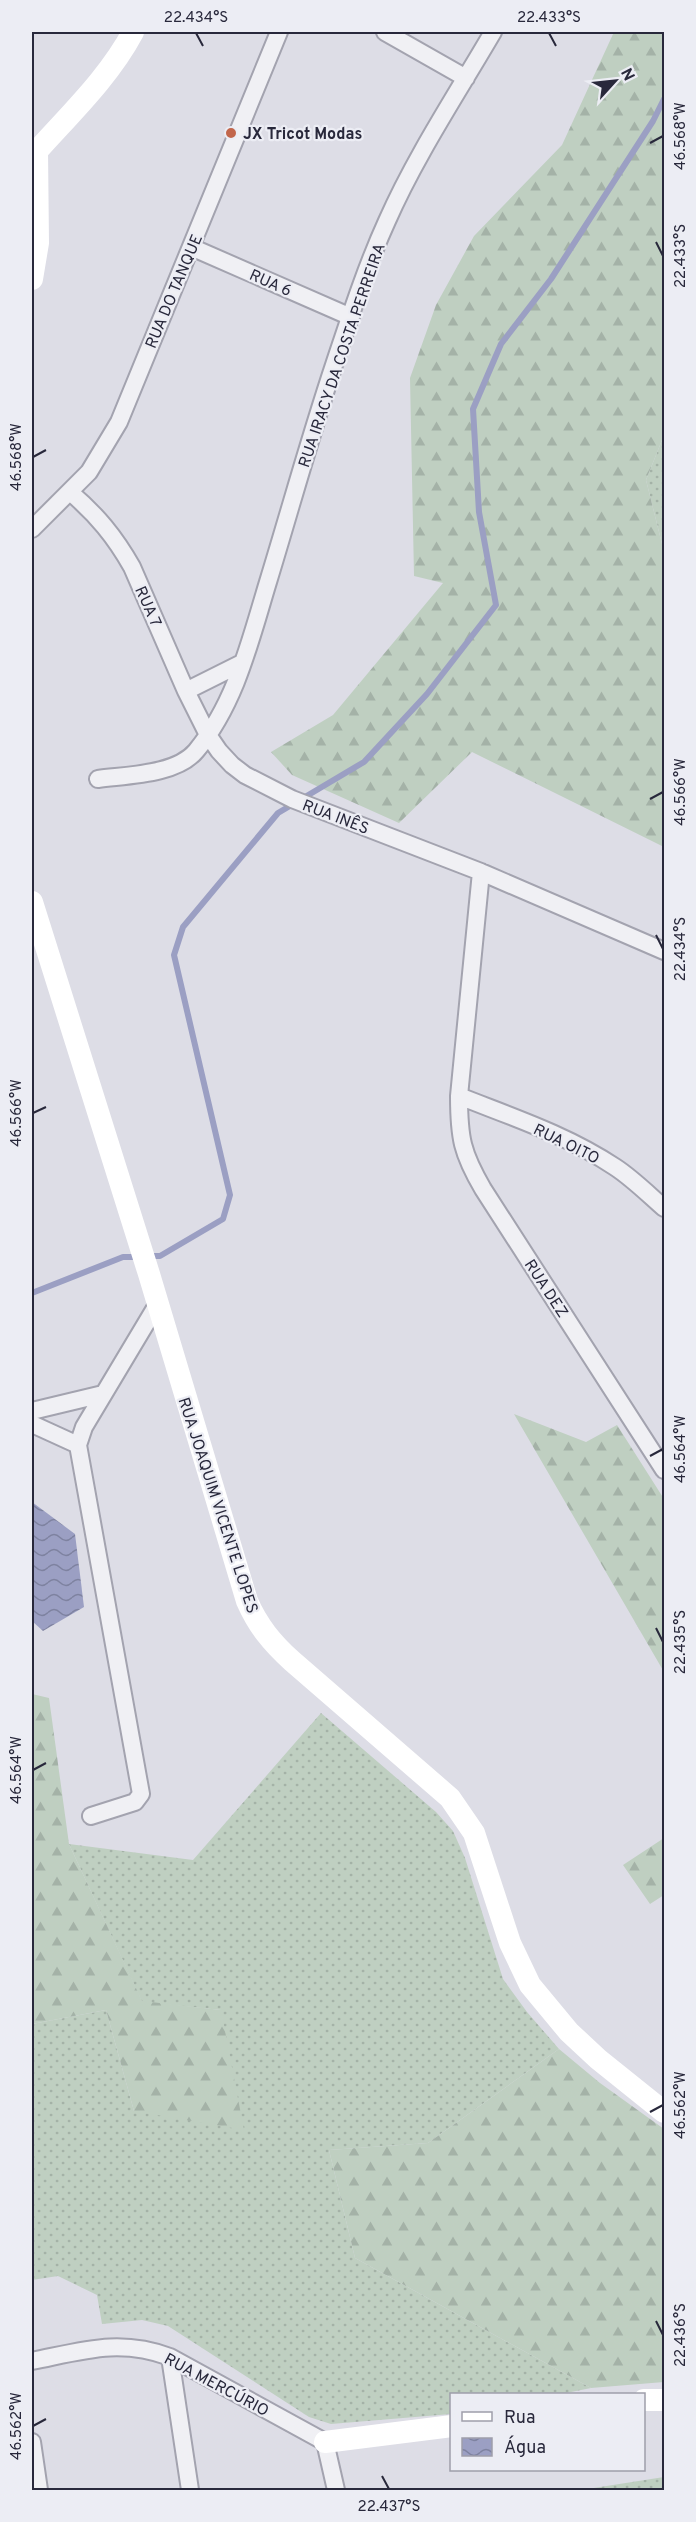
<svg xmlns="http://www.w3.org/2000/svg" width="696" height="2522" font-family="Overpass,sans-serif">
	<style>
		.grass { fill: url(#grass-dots) }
		.forest { fill: url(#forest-firs) }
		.water { fill: url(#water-waves) }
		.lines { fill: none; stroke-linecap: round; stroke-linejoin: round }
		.stream { stroke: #9b9fc3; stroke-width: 6 }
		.street-casing { stroke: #a3a3af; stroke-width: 20 }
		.street { stroke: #f0f0f4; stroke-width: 16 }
		.secondary { stroke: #fff; stroke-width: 22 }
		.ticks { fill: none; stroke: #28283b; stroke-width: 2 }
		.poi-dot { fill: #c2664b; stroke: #ecedf4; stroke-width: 2 }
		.labels { text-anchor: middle; stroke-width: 4.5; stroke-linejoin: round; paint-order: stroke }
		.poi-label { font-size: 16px; font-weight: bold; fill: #28283b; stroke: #ecedf4; text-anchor: start }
		.street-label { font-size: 16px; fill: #28283b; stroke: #ecedf4 }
		.neatline { fill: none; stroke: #28283b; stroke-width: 2 }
		.ticks-label { font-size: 15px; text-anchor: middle; fill: #28283b }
	</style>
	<defs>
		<pattern id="grass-dots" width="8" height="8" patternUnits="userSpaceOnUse" patternTransform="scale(1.5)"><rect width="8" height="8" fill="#bfcfc1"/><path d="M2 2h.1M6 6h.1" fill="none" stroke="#a4b2a7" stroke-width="1.8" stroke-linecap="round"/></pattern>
		<pattern id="forest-firs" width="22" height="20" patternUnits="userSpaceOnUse" patternTransform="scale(1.5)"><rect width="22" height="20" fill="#bfcfc1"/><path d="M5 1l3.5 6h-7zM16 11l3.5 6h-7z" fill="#a4b2a7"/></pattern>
		<pattern id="water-waves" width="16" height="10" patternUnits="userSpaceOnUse" patternTransform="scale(1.5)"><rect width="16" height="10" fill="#9b9fc3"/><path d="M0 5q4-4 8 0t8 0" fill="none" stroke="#7e82a0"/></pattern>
	</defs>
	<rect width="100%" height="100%" fill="#dddde6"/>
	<path class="grass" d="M664,435v117l-18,-72z
		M321,1713l115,99 17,19 12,27 38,121 24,33 32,37 -131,94 -99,7 26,108 236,130 -30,6h-109l-1,20 -120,10 -22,-7 -141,-91 -26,-6 -40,4 -5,-29 -39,-19 -26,4v-256l74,-14 28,101 87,-101 -79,-8 -73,-158 124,16z
		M664,2477v13h-83z"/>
	<path class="forest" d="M614,32h50v403l-18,45 18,72v295l-192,-95 -73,71 -107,-48 -21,-23 62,-37 110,-132 -29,-7 -4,-198 26,-73 38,-69 88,-91z
		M514,1414l72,28 31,-17 47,74v173z
		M32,1694l17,4 20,146 73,157 79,9 23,120 -110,-19 -28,-101 -74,14z
		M664,1838v57l-14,9 -27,-39z
		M559,2049l41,34 64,46v253l-73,6 -236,-130 -26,-108 99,-7z"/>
	<path class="water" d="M32,1502l43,32 9,73 -41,24 -11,-10z"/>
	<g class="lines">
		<path class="stream" d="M148,1256h12l63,-37 7,-24 -56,-240 9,-28 95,-114 86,-51 63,-68 69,-89 -17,-93 -6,-103 28,-65 50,-65 102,-158 11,-22
			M32,1293l91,-36h15"/>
		<defs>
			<path id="street" d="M385,32l81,46
				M191,247l160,70
				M70,492c27,23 45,45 62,75l54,124 22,44 11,16 13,14 13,10 47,24 189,73 183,79
				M32,529l57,-57 30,-50 160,-390
				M186,691l56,-28
				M98,779c29,-4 78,-4 98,-28 40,-48 54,-110 72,-169 22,-72 42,-145 66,-217 16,-48 32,-98 53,-144 28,-64 71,-129 106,-189
				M481,872l-22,224c0,42 3,57 24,93l181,281
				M459,1096c53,21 108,39 156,71 17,11 33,27 49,41
				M32,1411l71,-17
				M32,1424l46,21
				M91,1816l44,-14 6,-8 -63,-349 6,-18 73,-122
				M170,2357l20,133
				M32,2361c50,-10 87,-23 138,-4l155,85 11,48
				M32,2442l7,48"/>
		</defs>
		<use href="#street" class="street-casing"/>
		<use href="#street" class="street"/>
		<path class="secondary" d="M32,279l6,-36 -1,-92c34,-38 72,-74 96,-119
			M32,902l117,372 98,327c11,25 25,42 45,60l158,137 24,35 36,110 20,42 39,47 29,27 66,53
			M644,2400h20
			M325,2442l127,-16"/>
	</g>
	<path class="ticks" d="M196,33l7,13M549,33l7,13M650,143l13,-7M656,242l7,14M33,457l13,-7M650,799l13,-7M656,935l7,14M33,1113l13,-6M650,1456l13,-7M656,1628l7,14M33,1770l13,-7M650,2112l13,-7M656,2321l7,14M33,2426l13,-7M382,2476l7,13"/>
	<circle class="poi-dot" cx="231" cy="133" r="6"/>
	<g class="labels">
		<g class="poi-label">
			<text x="243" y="139">JX Tricot Modas</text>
		</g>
		<g class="street-label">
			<text transform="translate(271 282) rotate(24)" y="6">RUA 6</text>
			<text transform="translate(173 291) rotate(-67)" y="6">RUA DO TANQUE</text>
			<text transform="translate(341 355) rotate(-71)" y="6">RUA IRACY DA COSTA PERREIRA</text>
			<text transform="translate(149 606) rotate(66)" y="6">RUA 7</text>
			<text transform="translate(336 816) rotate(21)" y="6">RUA INÊS</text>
			<text transform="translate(567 1143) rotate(26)" y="6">RUA OITO</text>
			<text transform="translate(547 1288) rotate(57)" y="6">RUA DEZ</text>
			<text transform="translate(219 1505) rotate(72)" y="6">RUA JOAQUIM VICENTE LOPES</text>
			<text transform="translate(217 2384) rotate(28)" y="6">RUA MERCÚRIO</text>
		</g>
	</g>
	<rect width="696" height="2522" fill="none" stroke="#ecedf4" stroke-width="66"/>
	<rect x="450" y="2393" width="195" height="78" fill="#ecedf4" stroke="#9e9eaa" stroke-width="1.5"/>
	<rect x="462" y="2412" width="30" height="9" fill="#ffffff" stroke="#9e9eaa" stroke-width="1.5"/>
	<text x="504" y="2423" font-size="18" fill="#28283b">Rua</text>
	<rect x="462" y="2438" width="30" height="18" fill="url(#water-waves)" stroke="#9e9eaa" stroke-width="1.5"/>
	<text x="504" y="2453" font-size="18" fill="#28283b">Água</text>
	<g transform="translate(615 81) rotate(63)" stroke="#ecedf4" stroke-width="4.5" paint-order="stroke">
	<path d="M0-4.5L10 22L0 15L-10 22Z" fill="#28283b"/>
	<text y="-9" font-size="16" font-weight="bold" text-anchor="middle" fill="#28283b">N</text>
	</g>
	<rect x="33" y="33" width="630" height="2456" class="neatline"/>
	<g class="ticks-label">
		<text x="196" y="22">22.434°S</text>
		<text x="549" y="22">22.433°S</text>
		<text transform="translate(680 136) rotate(-90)" y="5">46.568°W</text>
		<text transform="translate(680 256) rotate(-90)" y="5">22.433°S</text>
		<text transform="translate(16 457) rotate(-90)" y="5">46.568°W</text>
		<text transform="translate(680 792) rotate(-90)" y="5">46.566°W</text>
		<text transform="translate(680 949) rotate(-90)" y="5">22.434°S</text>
		<text transform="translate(16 1113) rotate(-90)" y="5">46.566°W</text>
		<text transform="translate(680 1449) rotate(-90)" y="5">46.564°W</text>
		<text transform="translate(680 1642) rotate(-90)" y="5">22.435°S</text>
		<text transform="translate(16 1770) rotate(-90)" y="5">46.564°W</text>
		<text transform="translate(680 2105) rotate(-90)" y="5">46.562°W</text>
		<text transform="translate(680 2335) rotate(-90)" y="5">22.436°S</text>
		<text transform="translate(16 2426) rotate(-90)" y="5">46.562°W</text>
		<text x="389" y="2511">22.437°S</text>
	</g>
</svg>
